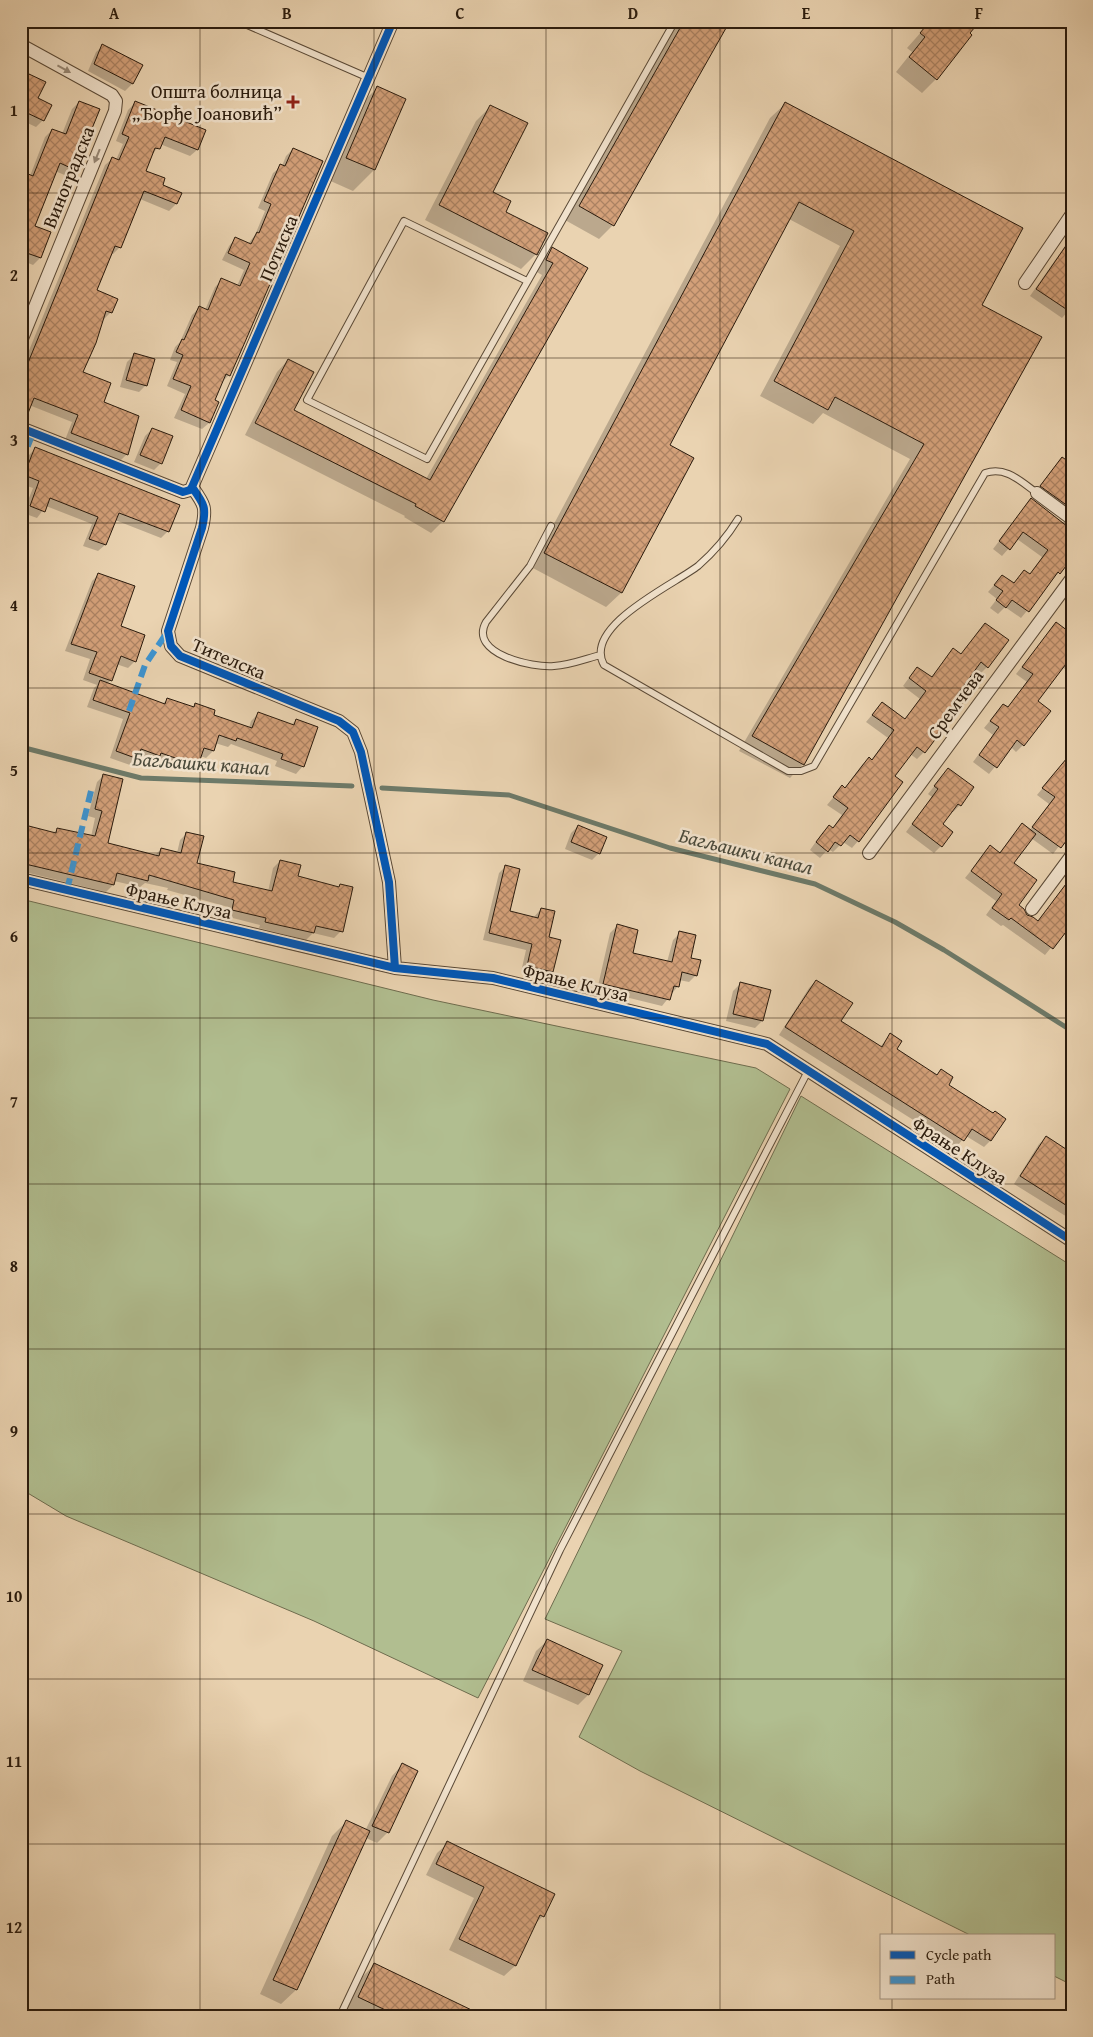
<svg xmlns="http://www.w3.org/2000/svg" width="1093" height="2037" font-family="'Gentium Book Plus',serif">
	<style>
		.green { fill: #b1be90; stroke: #6e6c4e }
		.shadow { fill: #0003 }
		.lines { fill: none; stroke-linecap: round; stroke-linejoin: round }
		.stream { stroke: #6d7a69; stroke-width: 5 }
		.building { fill: url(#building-cross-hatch); stroke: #2a1b0d }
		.service-casing { stroke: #5a4936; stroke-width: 8 }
		.minor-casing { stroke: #5a4936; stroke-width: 14 }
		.service { stroke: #f1e2cc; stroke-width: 6 }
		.minor { stroke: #f1e2cc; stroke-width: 12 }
		.quiet { stroke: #3c94d2; stroke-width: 6; stroke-dasharray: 12 6; stroke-linecap: butt }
		.cycleway-casing { stroke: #f1e2cc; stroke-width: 11 }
		.cycleway { stroke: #0057b8; stroke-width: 8 }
		.oneway { fill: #978876 }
		.grid { fill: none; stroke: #2a1b0d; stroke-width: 1; stroke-opacity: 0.55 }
		.poi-dot { fill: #8f2418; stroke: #f1e2cc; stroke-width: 2 }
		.labels { text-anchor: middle; stroke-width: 5; stroke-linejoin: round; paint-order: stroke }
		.poi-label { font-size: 19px; fill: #2a1b0d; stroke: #f1e2cc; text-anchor: end }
		.street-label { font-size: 19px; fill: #2a1b0d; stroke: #f1e2cc }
		.water-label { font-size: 20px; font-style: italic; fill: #4b4a3b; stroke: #f1e2cc }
		.neatline { fill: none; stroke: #2a1b0d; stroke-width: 2 }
		.grid-label { font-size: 16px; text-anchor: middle; font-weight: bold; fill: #2a1b0d }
	</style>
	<defs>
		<pattern id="building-cross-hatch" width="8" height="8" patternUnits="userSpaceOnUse" patternTransform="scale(1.25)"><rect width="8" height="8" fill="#d3a079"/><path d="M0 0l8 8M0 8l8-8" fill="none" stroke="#ab8262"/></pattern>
	</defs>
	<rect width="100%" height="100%" fill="#ead3b1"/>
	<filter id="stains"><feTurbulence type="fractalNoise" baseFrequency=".004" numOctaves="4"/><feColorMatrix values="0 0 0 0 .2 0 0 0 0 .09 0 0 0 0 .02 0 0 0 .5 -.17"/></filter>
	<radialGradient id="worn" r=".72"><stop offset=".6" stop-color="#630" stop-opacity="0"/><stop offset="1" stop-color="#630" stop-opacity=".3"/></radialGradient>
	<path class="green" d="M21,899l412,101 323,68 34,21 -312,609 -164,-77 -248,-105 -45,-27v-232l6,-11 -6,-2z
		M801,1096l271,170v719l-18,-9v-40h-82l-332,-165 -61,-34 43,-86 -77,-32z"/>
	<path class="shadow" d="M679,21h50l-116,204 -14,14 -34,-19z
		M931,21l5,58 -14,14 -26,-21 16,-20 -5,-4z
		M103,46l38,20 -9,18 -7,7 -37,-20 8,-19z
		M29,76l14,44 -7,7 -15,-7v-35z
		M377,88l-3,82 -21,21 -27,-12 30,-70z
		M79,102l-5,67 -7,7 -12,-5 -22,55 17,7 -10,25 -7,7 -12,-5v-88l9,4 15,-39 7,-7 10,4 10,-25z
		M135,103l62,47 -7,6 -30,-12 -8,11 -7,16 16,15 19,7 -4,11 -7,7 -29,-12 -20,48 -7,7h-2l-15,37 15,21 -7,7h-1l-22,53 21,31 25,51 -7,7 -55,-21 7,-18 -43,-17 -8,14v-49l84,-205 7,-6 4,1 7,-16 -7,-3 12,-31z
		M785,104l195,202 -176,457 -14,15 -51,-27 171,-292 -87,-46 -10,11 -53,-28 80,-150 -51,-27 -121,227 24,13 -71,134 -15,14 -75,-40 239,-449z
		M491,106v86l13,20 42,21 -10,21 -15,15 -96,-49 51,-99z
		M293,149l-64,226 -7,7 -9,19 -4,22 -7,6 -28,-11 11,-24 -18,-8 10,-24 -7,-2 5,-13 5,-5 12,-27 7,-7 6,2 10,-23 7,-7 15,6 7,-16 -22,-10 7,-14 6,-7 13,5 7,-9 10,-24 -7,-3 15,-35 9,-7 4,-10z
		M1072,236v71l-10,11 -32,-22z
		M553,249l34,19 -144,253 -12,12 -27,-16 1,-1 -160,-81 32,-63 11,-12 4,51 134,68 116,-204 -7,-4 6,-10z
		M21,280l8,3 -8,18z
		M134,355l12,30 -7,7 -19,-5 7,-25z
		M152,429l9,34 -7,7 -20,-8 11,-26z
		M35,449l133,82 -7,7 -46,-18 -10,25 -7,6 -15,-5 9,-22 -46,-18 -9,12 -14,-5 10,-25 -12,-4v-31l7,3z
		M1062,458l10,8v57l-38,-30z
		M1031,500l36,27 5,1v28l-51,62 -16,-11 -7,7 -8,-6 7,-9 -9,-7 14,-16 11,8 11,-12 5,3 13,-18 -25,-18 -15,17 -9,-7z
		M99,574l20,53 16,34 -7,7 -12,-4 -5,16 -4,4 55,20 6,-5 24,9 4,-4 16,11 37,13 2,-7 7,-7 33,11 5,-5 21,7 -15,40 -6,7 -21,-8 2,-5 -46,-17 -3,3 -13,-4 -2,8 -7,7 -6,-2 -3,9 -7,7 -36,-12 -2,2 -15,-5 -7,8 -20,-7 13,-39 -36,-12 7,-19 3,-3 -14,-5 7,-21 -25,-8 27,-70z
		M985,624l2,43 -7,7 -6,-5 -19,27 7,5 -38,51 -7,7 -7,-5 -16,23 -36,64 -6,7 -9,-6 -10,10 -5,-3 -8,9 -10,-8 12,-17 7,-6 3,2 10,-14 -15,-10 15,-18 2,2 18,-24 7,-7 2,2 17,-22 -22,-16 16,-19 22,17 16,-21 -17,-13 8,-11 6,-7 14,10 22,-28 7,5z
		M1056,624l16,21v29l-10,-7 -25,35 -14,43 -7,7 -5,-5 -22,27 -16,-12 20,-27 -9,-7 19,-23 4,3 20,-26 -11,-8z
		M21,629l7,3 -7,19z
		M1068,757l4,72 -19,25 -22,-16 -18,25 4,42 9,11 11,6 35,-46v46l-27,33 -42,-30 -2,1 -15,-11 10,-14 -31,-23 25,-31 9,6 23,-28 7,6 20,-27 -12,-9z
		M948,769l12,36 -7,7 -2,-1 -10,13v22l-7,7 -28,-21 26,-35 -4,-3z
		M104,775l2,69 48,12 7,-7 16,4 3,-13 7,-7 9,31 35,19 37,9 5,-24 7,-7 17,16 41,11 2,-3 1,46 -7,7 -21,-5 -7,7 -47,-12 1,-3 -35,-9 3,-9 -61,-17 1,-2 -23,-5 -5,4 -26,-6 -1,4 -7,7 -85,-21v-45l32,7 5,-4 33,8 4,-19 -7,-2 9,-34z
		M578,826l21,27 -7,7 -27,-11 6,-16z
		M506,866l2,46 25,6 8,-9 11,62 -7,7 -24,-6 5,-22 -43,-10 16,-67z
		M617,926l14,28 36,8 6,-22 7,-7 16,42 -7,7 -10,-2 -1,6 -16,20 -65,-16 13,-57z
		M816,981l23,40 41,26 10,-12 5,15 41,26 5,-5 6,14 43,56 -6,6 -18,-11 -10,11 -177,-112 30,-47z
		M740,984l22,37 -7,7 -29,-7 7,-30z
		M1046,1138l26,16v66l-58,-36 25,-40z
		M547,1641l55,24 -14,30 -10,10 -55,-24 13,-30z
		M402,1765l-14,67 -11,11 -11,-5 -70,152 -15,14 -21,-10 72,-158 14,-14 19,9 27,-55z
		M448,1843l95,73 -9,9 -19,41 -11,10 -55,-26 25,-52 -48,-23 11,-22z
		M374,1965l107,51h-127l-9,-5 15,-32z"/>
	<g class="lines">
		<path class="stream" d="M21,747l120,31 211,8
			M382,788l127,7 161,53 145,36 80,38 49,28 128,81"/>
	</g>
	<path class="building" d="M684,21h46l-116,205 -35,-20z
		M930,21h50l-10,12 2,2 -35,45 -28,-23 16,-20 -5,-4z
		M102,44l41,21 -10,19 -39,-20z
		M29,74l17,8 -8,16 14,7 -8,16 -23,-11v-19z
		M377,86l29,13 -31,71 -29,-12z
		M79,101l21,8 -25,61 -15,-7 -25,63 16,6 -10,26 -17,-6 -3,5v-86l12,5 19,-47 14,5z
		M135,101l71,29 -8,20 -33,-13 -5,12 -5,-1 -9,23 19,7 -2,7 19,8 -5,11 -33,-13 -23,57 -6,-2 -18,44 21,9 -6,14 -6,-2 -10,32 -13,29 28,11 -7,19 35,14 -11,39 -57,-22 7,-18 -44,-17 -9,23 -4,-1v-40l91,-223 7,3 10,-23 -7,-3z
		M785,102l238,126 -41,77 60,32 -238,428 -52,-29 172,-292 -89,-47 -7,13 -54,-29 80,-150 -55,-29 -129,243 24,13 -72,135 -78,-40z
		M490,105l38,18 -35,69 18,9 -5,11 42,21 -11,22 -98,-50z
		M293,148l30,13 -78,181 -15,34 -4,-2 -11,26 4,2 -9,21 -29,-13 10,-24 -18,-7 10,-24 -7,-3 6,-13 2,1 15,-34 9,4 13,-32 19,8 10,-23 -22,-10 7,-16 16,7 6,-12 2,1 12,-29 -7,-3 16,-37 5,2z
		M1072,237v76l-36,-24z
		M552,247l36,21 -144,254 -29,-16 1,-2 -161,-81 33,-64 26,13 -20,38 136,70 123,-217 -7,-3z
		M134,353l21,6 -8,27 -21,-6z
		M152,428l21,8 -11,28 -22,-9z
		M35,447l145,58 -11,27 -50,-19 -13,32 -17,-6 9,-22 -48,-19 -5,14 -15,-6 9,-25 -15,-6z
		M1062,457l10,7v32l-7,8 -25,-18z
		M1031,498l41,32v28l-12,16 -2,-2 -29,40 -17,-12 -6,8 -10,-8 7,-9 -9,-6 8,-10 12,8 10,-13 6,4 18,-24 -25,-18 -13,18 -11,-9z
		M98,573l37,13 -14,40 24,9 -9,27 -15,-6 -9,25 -23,-8 8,-21 -26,-8z
		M1056,622l16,12v22l-34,45 13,10 -27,35 -7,-6 -20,28 -18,-13 20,-28 -9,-6 13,-17 5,3 25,-33 -11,-7z
		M985,623l24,17 -21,28 -7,-6 -24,33 7,6 -39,52 -8,-6 -22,29 8,6 -44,60 -9,-7 -9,11 -6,-4 -7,10 -12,-10 13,-17 4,3 15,-20 -15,-11 9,-12 3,3 24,-31 3,3 22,-30 -22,-15 10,-13 23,17 21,-28 -17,-13 8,-11 15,10 21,-29 8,6z
		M100,680l65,24 2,-6 27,9 1,-4 20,7 -1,5 38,13 6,-16 36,13 2,-6 22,8 -14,40 -23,-8 2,-5 -46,-16 -1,3 -17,-6 -5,16 -10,-3 -6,18 -37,-13 -1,3 -19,-7 -3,10 -22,-8 14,-38 -37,-13z
		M1072,752v81l-11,15 -29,-21 23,-30 -13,-9z
		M948,768l26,19 -13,19 -3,-2 -15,20 10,8 -11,15 -30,-23 26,-35 -4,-3z
		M103,774l20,5 -15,64 51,13 2,-8 20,5 5,-21 18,4 -7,27 38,9 -2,10 39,9 8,-31 21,5 -3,11 41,11 1,-3 13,3 -10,45 -27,-6 -2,7 -49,-11 1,-4 -34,-8 2,-10 -85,-25 -1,6 -31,-8 -3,12 -93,-22v-39l35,9 1,-5 38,8 7,-25 -7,-2z
		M1022,823l14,11 -22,29 23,17 -18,25 5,4 3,6 6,2 5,4 34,-45v48l-19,25 -42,-31 -2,2 -17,-12 10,-14 -31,-23 19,-26 10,8z
		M578,825l29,12 -7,17 -29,-12z
		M505,865l15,4 -10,42 28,7 3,-10 14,3 -6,26 12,3 -8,32 -26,-6 5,-22 -43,-11z
		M617,924l21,6 -5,23 39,9 7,-31 17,4 -5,23 10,2 -4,16 -15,-4 -3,15 -5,-1 -4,14 -67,-16z
		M816,980l37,23 -12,18 41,26 8,-14 12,8 -5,8 40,26 4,-6 12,8 -4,8 44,28 2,-2 11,8 -15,22 -19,-12 -8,12 -179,-114z
		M740,982l31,8 -8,31 -30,-7z
		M1046,1136l26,17v56l-52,-33z
		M547,1639l56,26 -14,30 -57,-25z
		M402,1763l16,8 -29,62 -17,-7z
		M346,1820l24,11 -73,159 -24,-10z
		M447,1841l108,53 -11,23 -4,-2 -24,51 -57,-27 25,-52 -48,-23z
		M374,1963l110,53h-86l-40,-19z"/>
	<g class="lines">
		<defs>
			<path id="service" d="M238,21l131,57
				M527,281l-123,-60 -97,179 120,59 248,-438
				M738,519c-11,18 -24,33 -40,47 -23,18 -116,60 -94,99l184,106h13l13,-5 171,-293c21,-7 35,8 52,20
				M551,526l-21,40 -44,56c-18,32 47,46 68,44 16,-1 31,-7 46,-11
				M340,2016l220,-466 248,-479"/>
			<path id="minor" d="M21,45l91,50 4,6 -1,10 -94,230
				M1025,283l47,-69
				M21,428l162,64 7,-2 2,-3c12,17 15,20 10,41l-34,103 3,15 9,10 159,65 14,11 8,20 28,130 6,86
				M192,487l201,-466
				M1037,493l35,26
				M869,853l203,-275
				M21,879l374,89 98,10 274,66 305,197
				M1032,909l40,-54"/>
		</defs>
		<use href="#service" class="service-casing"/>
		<use href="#minor" class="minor-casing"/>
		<use href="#service" class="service"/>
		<use href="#minor" class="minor"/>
		<path class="quiet" d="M21,463l12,-30
			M129,711l16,-46 23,-34
			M67,890l24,-99"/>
		<defs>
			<path id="cycleway" d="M21,428l162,64 7,-2 2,-3c12,17 15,20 10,41l-34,103 3,15 9,10 159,65 14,11 8,20 28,130 6,86
				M192,487l201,-466
				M21,879l374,89 98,10 274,66 305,197"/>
		</defs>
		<use href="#cycleway" class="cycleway-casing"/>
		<use href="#cycleway" class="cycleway"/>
	</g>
	<defs><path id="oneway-solid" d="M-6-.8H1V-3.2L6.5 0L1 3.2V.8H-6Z" transform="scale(1.25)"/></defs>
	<g class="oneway">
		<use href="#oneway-solid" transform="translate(64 69) rotate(29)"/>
		<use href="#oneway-solid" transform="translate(97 156) rotate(112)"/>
	</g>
	<path class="grid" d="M200,21v1995M374,21v1995M546,21v1995M720,21v1995M892,21v1915M21,193h1051M21,358h1051M21,523h1051M21,688h1051M21,853h1051M21,1018h1051M21,1184h1051M21,1349h1051M21,1514h1051M21,1679h1051M21,1844h1051M892,1998v18"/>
	<path class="poi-dot" d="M290.5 94.5h5v5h5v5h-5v5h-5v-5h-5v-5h5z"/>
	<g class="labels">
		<g class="poi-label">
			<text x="282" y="98">Општа болница<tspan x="282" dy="22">„Ђорђе Јоановић”</tspan></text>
		</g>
		<g class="street-label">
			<text transform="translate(68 177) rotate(-68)" y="7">Виноградска</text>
			<text transform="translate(278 248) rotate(-67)" y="7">Потиска</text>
			<text transform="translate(229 658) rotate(23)" y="7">Тителска</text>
			<text transform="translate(955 704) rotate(-54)" y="7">Сремчева</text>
			<text transform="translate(179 900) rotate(13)" y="7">Фрање Клуза</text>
			<text transform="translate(576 982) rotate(14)" y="7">Фрање Клуза</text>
			<text transform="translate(960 1150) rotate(33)" y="7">Фрање Клуза</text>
		</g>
		<g class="water-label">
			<text transform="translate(201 763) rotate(4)" y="7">Багљашки канал</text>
			<text transform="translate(746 851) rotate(14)" y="7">Багљашки канал</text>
		</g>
	</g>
	<rect width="1093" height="2037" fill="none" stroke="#ead3b1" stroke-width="55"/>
	<rect x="880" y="1934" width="175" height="65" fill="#f1e2cc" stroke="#a19280"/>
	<rect x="890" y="1951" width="25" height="8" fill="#0057b8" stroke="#a19280"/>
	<text x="926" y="1960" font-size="15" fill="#2a1b0d">Cycle path</text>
	<rect x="890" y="1976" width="25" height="8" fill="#3c94d2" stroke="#a19280"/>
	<text x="926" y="1984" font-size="15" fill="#2a1b0d">Path</text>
	<rect x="28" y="28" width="1038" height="1982" class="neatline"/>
	<g class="grid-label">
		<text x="114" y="19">A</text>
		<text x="287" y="19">B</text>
		<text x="460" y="19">C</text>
		<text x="633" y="19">D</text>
		<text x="806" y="19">E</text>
		<text x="979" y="19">F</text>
		<text x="14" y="116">1</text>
		<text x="14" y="281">2</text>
		<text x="14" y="446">3</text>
		<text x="14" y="611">4</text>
		<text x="14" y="776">5</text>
		<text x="14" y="942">6</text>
		<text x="14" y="1107">7</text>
		<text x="14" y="1272">8</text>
		<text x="14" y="1437">9</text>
		<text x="14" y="1602">10</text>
		<text x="14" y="1767">11</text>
		<text x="14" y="1933">12</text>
	</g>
	<rect width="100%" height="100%" filter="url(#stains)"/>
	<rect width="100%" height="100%" fill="url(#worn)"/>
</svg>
